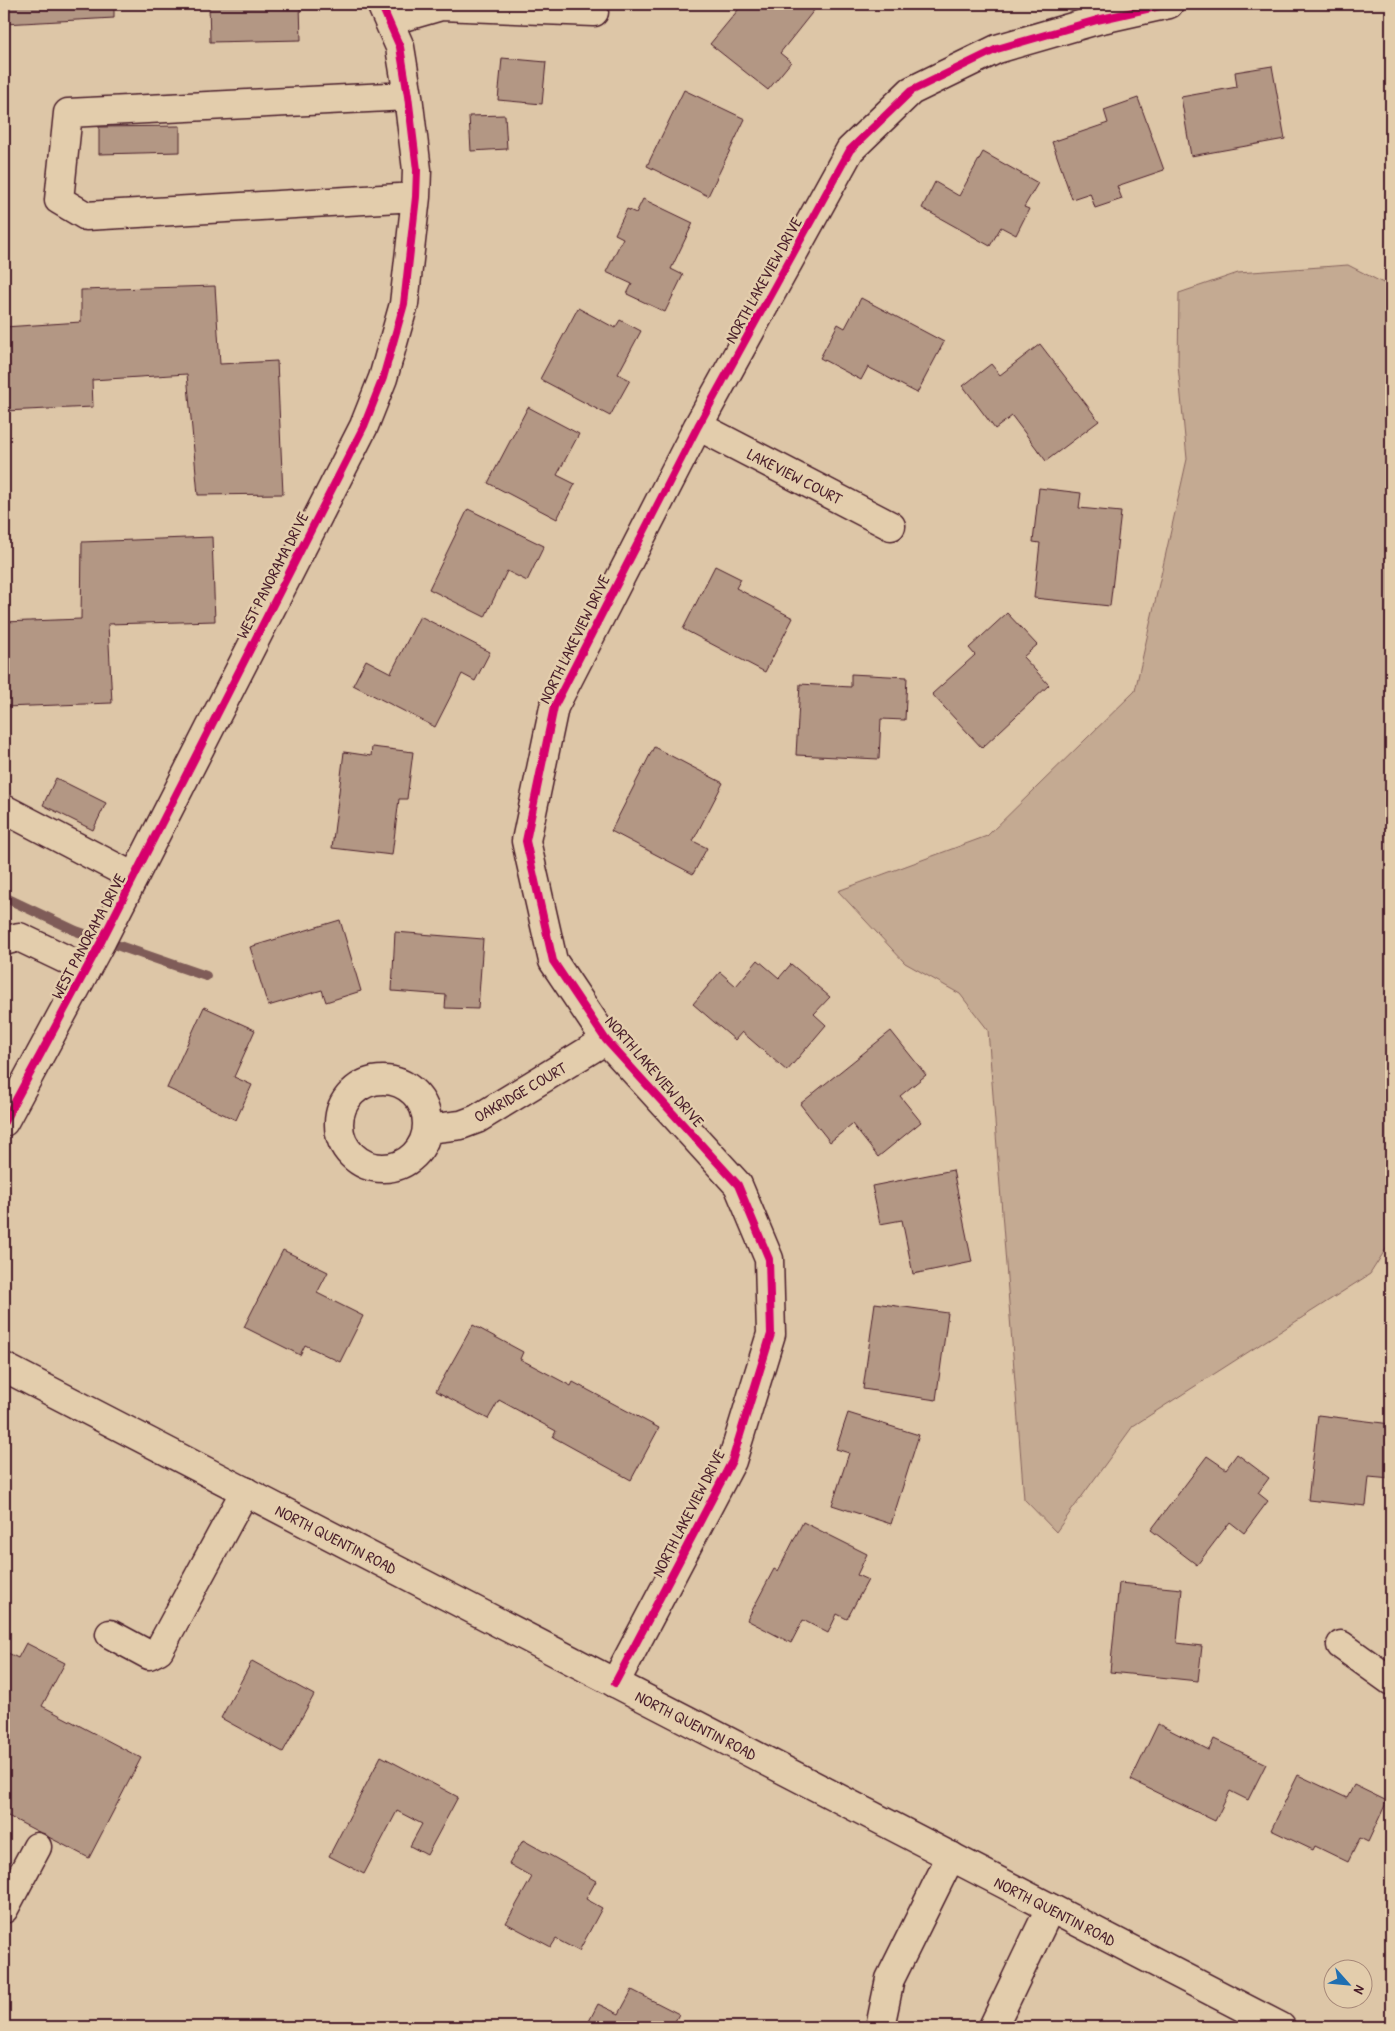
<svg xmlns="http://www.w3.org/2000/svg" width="1395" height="2031" font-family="'Patrick Hand',sans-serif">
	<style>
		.green { fill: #c4aa92; stroke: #87645e }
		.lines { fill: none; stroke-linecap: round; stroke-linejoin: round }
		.stream { stroke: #7f5c58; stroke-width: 10 }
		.building { fill: #b39784; stroke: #4a1f2b }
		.minor-casing { stroke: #4a1f2b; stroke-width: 31 }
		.major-casing { stroke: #4a1f2b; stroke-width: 31 }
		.minor { stroke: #e3cdac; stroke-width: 28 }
		.major { stroke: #e3cdac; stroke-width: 28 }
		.cycleway-casing { stroke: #e3cdac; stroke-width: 11 }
		.cycleway { stroke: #d6006c; stroke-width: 8 }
		.labels { text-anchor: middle; stroke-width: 5; stroke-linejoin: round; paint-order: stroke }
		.street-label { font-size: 16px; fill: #4a1f2b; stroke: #e3cdac }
	</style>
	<rect width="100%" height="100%" fill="#ddc6a7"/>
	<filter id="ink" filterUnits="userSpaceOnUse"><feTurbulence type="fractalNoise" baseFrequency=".02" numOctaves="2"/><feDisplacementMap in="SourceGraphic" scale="10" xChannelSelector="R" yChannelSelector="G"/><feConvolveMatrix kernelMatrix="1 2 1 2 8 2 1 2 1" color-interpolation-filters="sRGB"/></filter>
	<g filter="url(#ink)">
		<path class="green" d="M1348,265l43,22v954l-21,33 -237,152 -77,106 -32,-33 -36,-469 -28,-36 -55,-31 -67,-72 149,-55 148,-145 52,-232 -9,-94 1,-72 59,-20z"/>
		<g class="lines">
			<path class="stream" d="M4,897l72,34 130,45"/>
		</g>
		<path class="building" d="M4,4h110v14l-110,6z
			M209,4h91l1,36 -91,2z
			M743,4h65l7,5 -35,44 11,9 -23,28 -58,-46z
			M502,58l44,4 -4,42 -44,-4z
			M1272,66l13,73 -94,17 -10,-59 56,-10 -2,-15z
			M684,90l61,29 -37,77 -61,-30z
			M1138,98l26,72 -47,16 5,13 -27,9 -5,-15 -18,6 -20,-57 56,-19 -4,-13z
			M505,115l2,34 -36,2 -2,-35z
			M180,126v26l-81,2v-27z
			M983,152l55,31 -14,24 5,2 -13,26 -15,-8 -11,19 -68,-38 13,-26 24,14z
			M643,199l50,24 -22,46 12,6 -18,37 -38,-18 5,-10 -26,-12 17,-34 -8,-4 12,-25 9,4z
			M215,286l5,78 57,-3 6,133 -85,1 -11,-121 -95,6 1,27 -89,4v-84l77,-5v-32z
			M861,298l83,44 -27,51 -49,-26 -7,13 -41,-22 18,-34 7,4z
			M578,308l37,20 5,-8 21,11 -23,43 12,6 -20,36 -70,-37z
			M1040,344l59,77 -53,40 -34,-45 -17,13 -32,-43 28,-22 9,11z
			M528,407l51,27 -22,41 18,9 -18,35 -69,-36z
			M1039,488l42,5 -2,15 42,4 -11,94 -76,-8 6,-55 -7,-1z
			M468,509l76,37 -17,35 -20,-10 -22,46 -56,-28z
			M212,537l3,84 -107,3 4,79 -108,4v-85l77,-3 1,-77z
			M715,566l26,13 -5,9 57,30 -28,54 -82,-43z
			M1007,613l30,32 -14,12 26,28 -67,63 -50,-54 43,-39 -6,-7z
			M420,616l70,36 -15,29 -13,-7 -27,53 -82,-42 13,-25 25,13z
			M851,674l56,3 -2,43 -24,-1 -2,40 -83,-4 4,-71 51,3z
			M372,747l41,5 -6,47h-8l-7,56 -60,-7 12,-96 27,4z
			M654,747l69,36 -30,58 14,7 -14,26 -82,-43z
			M56,778l50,25 -13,27 -50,-25z
			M340,920l21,71 -35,11 -4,-12 -54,16 -18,-59z
			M395,932l88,7 -5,70 -33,-1 1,-13 -54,-4z
			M758,960l21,18 12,-14 39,33 -16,17 12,11 -39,46 -45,-39 -7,8 -42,-36 27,-32 16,14z
			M204,1007l51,23 -21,47 18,8 -16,35 -69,-32z
			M891,1031l35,44 -26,21 21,26 -43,35 -26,-33 -22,18 -30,-38z
			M953,1170l19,92 -59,12 -11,-54 -22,4 -8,-38z
			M283,1250l45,22 -11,21 46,23 -23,46 -35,-17 -5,10 -56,-28z
			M875,1303l73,10 -12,87 -73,-11z
			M473,1325l50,27 -3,7 51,27 2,-4 86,46 -28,52 -78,-43 3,-6 -57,-31 -11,19 -52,-28z
			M848,1413l71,22 -28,89 -59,-19 17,-52 -13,-4z
			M1318,1415l73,9v55l-22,-2 -3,29 -58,-6z
			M1237,1454l32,24 -11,15 10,8 -24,32 -14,-11 -33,43 -46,-35 56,-74 19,13z
			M803,1522l64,32 -10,21 11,5 -21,39 -10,-5 -9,19 -25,-13 -12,23 -44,-23 27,-51 4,2z
			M1119,1583l63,6 -5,54 25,3 -4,35 -88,-9z
			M26,1643l39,20 -23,43 99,52 -52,100 -85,-44v-163l14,7z
			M252,1661l62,34 -31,57 -62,-34z
			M1158,1724l51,26 5,-11 52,25 -18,36 -18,-9 -15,30 -84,-41z
			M381,1756l77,41 -31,58 -17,-9 12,-22 -25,-13 -33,63 -35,-18z
			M1298,1775l49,23 7,-13 33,16 -19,41 -8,-4 -12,24 -33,-16 -2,4 -42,-20z
			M523,1840l73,41 -10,18 16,9 -23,43 -23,-12 -5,8 -45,-24 26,-46 -23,-13z
			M632,1990l47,24 -7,13h-86l12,-23 21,10z"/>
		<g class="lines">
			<defs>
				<path id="minor" d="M389,21l52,-15 153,6
					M408,96l-340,17 -9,87 27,16 330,-19
					M698,426l193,100
					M4,809l130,68
					M4,941l15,-4 67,32
					M339 1124a44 44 0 1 1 88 0a44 44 0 1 1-88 0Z
					M4,1122l98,-182 262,-514 19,-48 21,-74 12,-107 1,-27 -9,-74 -8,-49 -19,-43
					M427,1129l34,-4 16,-6 129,-79
					M110,1634l39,21 10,-5 86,-159
					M1341,1645l50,36
					M615,1683l117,-222 39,-127 -2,-75 -31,-74 -132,-145 -53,-79 -27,-120 28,-134 144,-281 152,-276 61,-59 86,-42 100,-29 72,-16
					M4,1909l33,-62
					M880,2027l10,-48 61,-123
					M993,2027l57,-119"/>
				<path id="major" d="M4,1367l1277,660"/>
			</defs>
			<use href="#minor" class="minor-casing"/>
			<use href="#major" class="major-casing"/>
			<use href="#minor" class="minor"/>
			<use href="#major" class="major"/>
			<defs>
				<path id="cycleway" d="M4,1122l98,-182 262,-514 19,-48 21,-74 12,-107 1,-27 -9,-74 -8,-49 -19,-43
					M615,1683l117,-222 39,-127 -2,-75 -31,-74 -132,-145 -53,-79 -27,-120 28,-134 144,-281 152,-276 61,-59 86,-42 100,-29 72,-16"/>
			</defs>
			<use href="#cycleway" class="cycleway-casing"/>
			<use href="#cycleway" class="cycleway"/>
		</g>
	</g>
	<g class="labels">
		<g class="street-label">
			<text transform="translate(763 280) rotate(-61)" y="6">NORTH LAKEVIEW DRIVE</text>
			<text transform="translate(795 476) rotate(27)" y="6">LAKEVIEW COURT</text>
			<text transform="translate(272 575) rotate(-63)" y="6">WEST PANORAMA DRIVE</text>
			<text transform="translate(574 639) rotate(-64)" y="6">NORTH LAKEVIEW DRIVE</text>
			<text transform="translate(88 936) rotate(-62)" y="6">WEST PANORAMA DRIVE</text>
			<text transform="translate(655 1071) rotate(49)" y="6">NORTH LAKEVIEW DRIVE</text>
			<text transform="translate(520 1092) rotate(-30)" y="6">OAKRIDGE COURT</text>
			<text transform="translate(688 1513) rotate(-63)" y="6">NORTH LAKEVIEW DRIVE</text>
			<text transform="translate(336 1539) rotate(27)" y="6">NORTH QUENTIN ROAD</text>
			<text transform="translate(696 1725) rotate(27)" y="6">NORTH QUENTIN ROAD</text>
			<text transform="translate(1055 1911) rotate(27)" y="6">NORTH QUENTIN ROAD</text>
		</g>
	</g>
	<rect width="1395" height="2031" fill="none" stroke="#e3cdac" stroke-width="20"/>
	<rect x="10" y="10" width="1375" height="2011" fill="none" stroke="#4a1f2b" stroke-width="2" filter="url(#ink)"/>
	<g transform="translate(1348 1984) rotate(117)"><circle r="24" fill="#e3cdac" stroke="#a68778"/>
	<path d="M0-4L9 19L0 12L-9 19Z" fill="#1f6fb2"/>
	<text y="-8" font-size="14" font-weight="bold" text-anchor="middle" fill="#4a1f2b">N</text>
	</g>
</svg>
